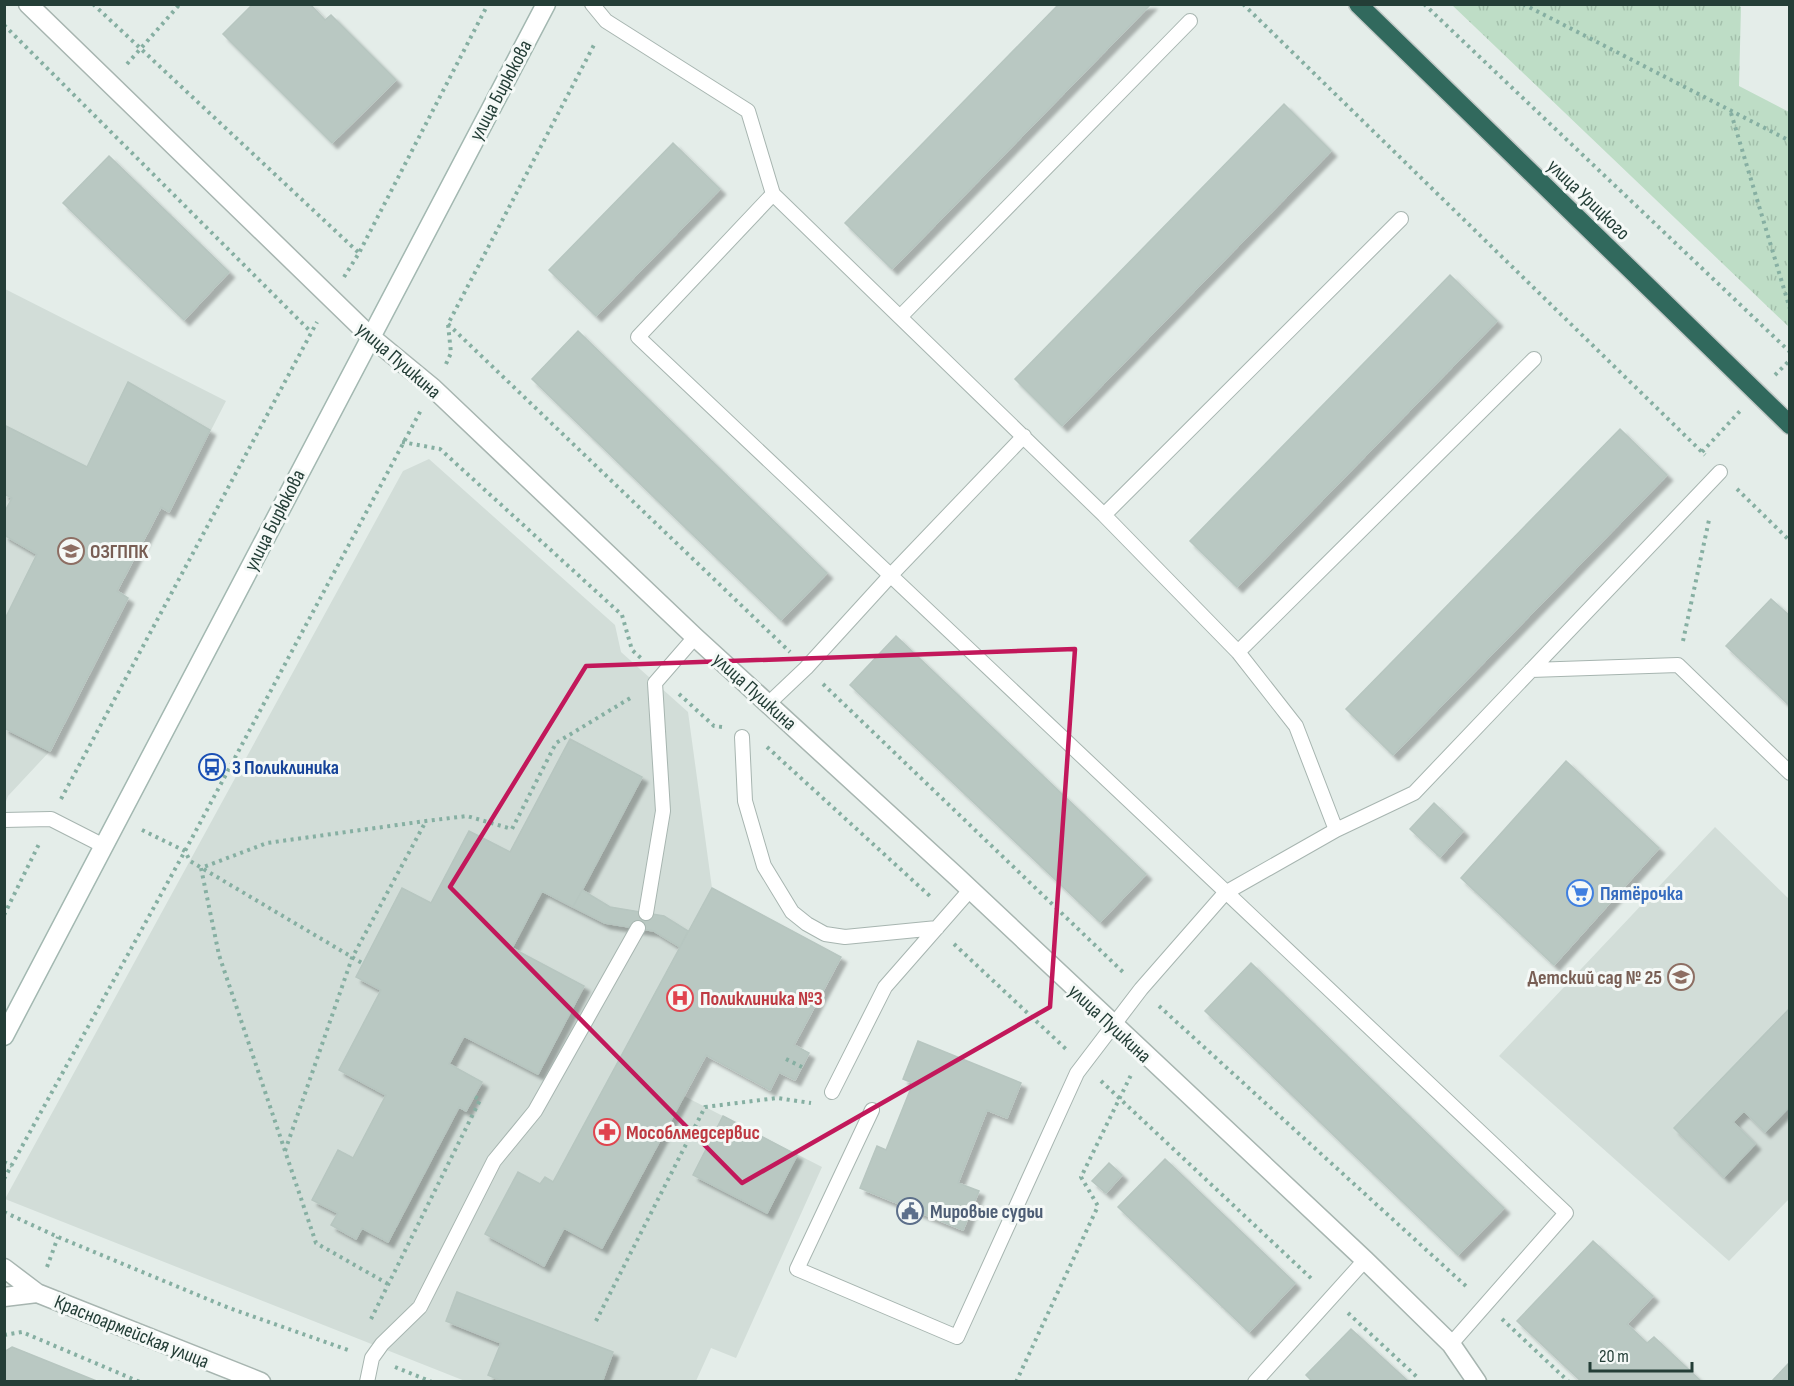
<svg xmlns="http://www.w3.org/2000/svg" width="1794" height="1386" font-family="'Sofia Sans Condensed',sans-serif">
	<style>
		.built { fill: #d2ddd8 }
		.grass { fill: url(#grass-tufts) }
		.building { fill: #b9c8c2; stroke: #b7c6c0; stroke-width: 1.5; filter: url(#shadow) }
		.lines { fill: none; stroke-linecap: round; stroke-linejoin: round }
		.lane-casing { stroke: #a7b5b0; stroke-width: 16 }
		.street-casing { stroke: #a7b5b0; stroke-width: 21 }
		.secondary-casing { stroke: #a3b8b1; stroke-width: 21 }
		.highway-casing { stroke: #c2c9c7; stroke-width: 21 }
		.path { stroke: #86afa2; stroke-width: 4; stroke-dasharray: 3 4.5; stroke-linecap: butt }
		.lane { stroke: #fff; stroke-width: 14 }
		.street { stroke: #fff; stroke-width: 18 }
		.secondary { stroke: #fff; stroke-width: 18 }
		.highway { stroke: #31695d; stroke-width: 18 }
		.marked { fill: none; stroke: #c2185b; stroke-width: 4.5; stroke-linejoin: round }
		.labels { text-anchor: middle; stroke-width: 6; stroke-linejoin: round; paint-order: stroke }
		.street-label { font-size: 20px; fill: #243e37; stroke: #f5f9f7 }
		.education-label { font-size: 20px; font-weight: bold; fill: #785e54; stroke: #f5f9f7; text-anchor: start }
		.transit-label { font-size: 20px; font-weight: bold; fill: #164399; stroke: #f5f9f7; text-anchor: start }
		.shop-label { font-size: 20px; font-weight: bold; fill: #366cbe; stroke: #f5f9f7; text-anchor: start }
		.health-label { font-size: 20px; font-weight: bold; fill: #be3a42; stroke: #f5f9f7; text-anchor: start }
		.service-label { font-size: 20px; font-weight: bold; fill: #4e5e75; stroke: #f5f9f7; text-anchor: start }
	</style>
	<defs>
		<pattern id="grass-tufts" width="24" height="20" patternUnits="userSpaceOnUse" patternTransform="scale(1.5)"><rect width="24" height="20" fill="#beddc6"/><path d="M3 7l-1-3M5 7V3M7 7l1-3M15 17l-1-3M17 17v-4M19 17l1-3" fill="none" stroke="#a3bfab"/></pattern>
		<filter id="shadow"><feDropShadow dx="5.5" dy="5.5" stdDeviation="1.5" flood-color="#0004"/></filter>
	</defs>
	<rect width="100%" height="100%" fill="#e4ede9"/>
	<path class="built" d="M5,289l221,112 -57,111 -8,-5 -44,83 11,8 -78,153 -42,45 -3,8z
		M429,459l186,166 6,27 67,60 24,176 129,69 -47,87 15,9 -14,27 -16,-8 -9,18 -64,-35 -22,41 138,71 -86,191 -25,-10 -15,33h-231l-460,-182 398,-728z
		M1715,827l74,72v300l-60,62 -230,-205z"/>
	<path class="grass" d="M1737,5l4,2 -2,79 50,26v215l-337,-322z"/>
	<path class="building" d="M253,4h57l15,16 6,-5 65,65 -64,63 -109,-109z
		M1059,4h92l-259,265 -47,-46z
		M1284,104l47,47 -269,275 -47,-47z
		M673,143l47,46 -124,127 -47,-46z
		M109,156l120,116 -45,48 -121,-117z
		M1450,275l47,46 -260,266 -47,-46z
		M578,331l249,242 -46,47 -249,-241z
		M128,382l82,48 -41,82 -8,-5 -44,84 11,7 -78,153 -46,-23v-107l33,-67 -33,-19v-22l8,-15 -8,-4v-69l83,42z
		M1620,429l47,46 -274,280 -47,-46z
		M1771,599l19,17v90l-64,-60z
		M896,636l250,238 -46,48 -250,-237z
		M570,739l72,38 -69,130 -31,-16 -30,57 72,38 -46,88 -74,-38 -15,28 33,18 -16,29 -7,-4 -71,135 -26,-14 -6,11 -25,-14 7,-12 -26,-13 26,-50 15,8 33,-63 -47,-25 42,-80 -25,-13 46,-89 29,15 38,-72 41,21z
		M1566,761l93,87 -105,117 -93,-87z
		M1434,803l29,28 -23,26 -30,-28z
		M712,888l129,69 -47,88 15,8 -14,27 -16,-8 -9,18 -64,-35 -104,193 -38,-20 -20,38 -59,-32 33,-62 22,12 5,-7 8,5z
		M582,890l28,17 54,9 24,15 -8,16 -26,-16 -49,-8 -32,-16z
		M1251,963l253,245 -46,47 -253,-244z
		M1790,1008v98l-25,26 -21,-21 -11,11 22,22 -31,33 -50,-49z
		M918,1041l103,42 -14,35 -20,-8 -29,73 21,8 -16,39 -103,-42 17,-42 9,4 27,-67 -10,-4z
		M723,1116l74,39 -30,58 -74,-38z
		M1165,1159l130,124 -46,49 -131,-125z
		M1109,1163l13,12 -16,18 -14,-12z
		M1593,1241l60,55 -26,28 20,19 7,-6 48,45h-120l-65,-61z
		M457,1292l156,60 -11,30h-98l-16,-7 13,-32 -55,-22z
		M1351,1329l58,53h-96l-7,-7z
		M12,1347l87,35h-95v-30z
		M1790,1362v20h-19z"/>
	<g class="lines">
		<defs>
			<path id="lane" d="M592,4l14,17 142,90 25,83 331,321 134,137 58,74 40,104
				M773,194l-135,143 928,876 -115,131
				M901,316l289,-295
				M1104,515l297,-296
				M1238,652l296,-293
				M1531,670l147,-5 112,108
				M768,704l38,-36 84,-92 134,-140
				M742,737l3,64 19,65 28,46 15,12 18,10 20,3 92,-9
				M4,820l47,-1 53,27
				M646,913l17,-102 -8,-128 40,-46
				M832,1092l53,-105 85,-97
				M872,1110l-75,159 160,68 120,-264 64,-84 84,-96 111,-63 78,-37 306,-321
				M367,1382l5,-24 10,-14 38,-37 74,-146 41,-50 103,-183
				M1255,1382l110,-122"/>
			<path id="street" d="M28,4l343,333 62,51 262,249 261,239 409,384 86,84 26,38
				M4,1268l33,25 224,89
				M4,1297l33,-4"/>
			<path id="secondary" d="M4,1036l542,-1032"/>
			<path id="highway" d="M1358,4l432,421"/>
		</defs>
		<use href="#lane" class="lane-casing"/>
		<use href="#street" class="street-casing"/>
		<use href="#secondary" class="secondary-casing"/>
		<use href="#highway" class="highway-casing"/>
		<path class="path" d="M93,4l266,249
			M1243,4l462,451
			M1424,4l366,348
			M1523,4l267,137
			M4,25l307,307
			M127,64l53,-60
			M1731,113l59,196
			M344,277l15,-24 129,-249
			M448,324l342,328
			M446,364l5,-11 -3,-29 147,-281
			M1775,375l15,-15
			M402,442l38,7 182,166 10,35 11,10
			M1702,452l38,-41
			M1737,489l53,52
			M1683,641l26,-121
			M823,684l302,290
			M679,694l35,32 8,1
			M767,747l165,151
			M61,799l256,-477
			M142,830l43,21 5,10 172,102
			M4,915l35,-71
			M954,944l113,106
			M1159,1006l309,282
			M786,1059l16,8
			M1101,1081l213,200
			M285,1151l67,-193 74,-137
			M4,1162l8,4
			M4,1179l181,-328 236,-441
			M4,1212l54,25 171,71 122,43
			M47,1267l11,-30
			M388,1284l-72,-41 -97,-288 -18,-87 66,-25 159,-22 41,-5 45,13 44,-86 76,-46
			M1348,1313l69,64 1,5
			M371,1319l109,-219 -6,-4
			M1502,1319l67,63
			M596,1321l109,-214 72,-9 34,5
			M4,1335l18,-3 118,50
			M395,1367l37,15
			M1016,1382l82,-176 -17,-29 50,-102"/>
		<use href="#lane" class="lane"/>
		<use href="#street" class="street"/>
		<use href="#secondary" class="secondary"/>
		<use href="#highway" class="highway"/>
	</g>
	<path class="marked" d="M1075,649l-25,358 -308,176 -292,-296 136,-221z"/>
	<defs>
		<symbol id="university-ring" viewBox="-11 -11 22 22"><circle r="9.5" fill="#f5f9f7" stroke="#8d6e63" stroke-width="1.5"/><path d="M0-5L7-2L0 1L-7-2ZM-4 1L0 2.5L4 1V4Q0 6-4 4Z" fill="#8d6e63"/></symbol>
		<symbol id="bus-ring" viewBox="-11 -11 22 22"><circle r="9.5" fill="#f5f9f7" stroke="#1a4fb4" stroke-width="1.5"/><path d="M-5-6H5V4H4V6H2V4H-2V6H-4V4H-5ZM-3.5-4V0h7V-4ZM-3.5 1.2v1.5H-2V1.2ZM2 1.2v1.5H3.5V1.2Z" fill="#1a4fb4"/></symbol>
		<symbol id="supermarket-ring" viewBox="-11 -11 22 22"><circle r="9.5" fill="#f5f9f7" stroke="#3f7fe0" stroke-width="1.5"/><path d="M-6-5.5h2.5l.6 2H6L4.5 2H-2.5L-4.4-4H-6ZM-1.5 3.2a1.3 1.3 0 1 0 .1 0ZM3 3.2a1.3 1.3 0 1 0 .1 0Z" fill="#3f7fe0"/></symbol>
		<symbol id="school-ring" viewBox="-11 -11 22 22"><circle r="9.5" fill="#f5f9f7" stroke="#8d6e63" stroke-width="1.5"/><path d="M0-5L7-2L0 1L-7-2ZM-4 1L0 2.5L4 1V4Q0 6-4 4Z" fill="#8d6e63"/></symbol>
		<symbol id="hospital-ring" viewBox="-11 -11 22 22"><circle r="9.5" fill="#f5f9f7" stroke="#e0444e" stroke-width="1.5"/><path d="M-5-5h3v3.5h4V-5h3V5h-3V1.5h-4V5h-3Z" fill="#e0444e"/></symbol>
		<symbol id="pharmacy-ring" viewBox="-11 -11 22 22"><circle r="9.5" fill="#f5f9f7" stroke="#e0444e" stroke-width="1.5"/><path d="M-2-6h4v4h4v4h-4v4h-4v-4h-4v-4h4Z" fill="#e0444e"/></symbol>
		<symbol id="civic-ring" viewBox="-11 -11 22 22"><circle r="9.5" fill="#f5f9f7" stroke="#5c6f8a" stroke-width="1.5"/><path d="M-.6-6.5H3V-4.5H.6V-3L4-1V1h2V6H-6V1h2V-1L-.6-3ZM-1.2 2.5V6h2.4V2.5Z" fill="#5c6f8a"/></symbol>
	</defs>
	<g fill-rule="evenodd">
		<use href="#university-ring" x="56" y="536" width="30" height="30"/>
		<use href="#bus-ring" x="197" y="752" width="30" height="30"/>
		<use href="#supermarket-ring" x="1565" y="878" width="30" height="30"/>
		<use href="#school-ring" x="1666" y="962" width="30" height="30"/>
		<use href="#hospital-ring" x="665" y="983" width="30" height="30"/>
		<use href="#pharmacy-ring" x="592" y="1117" width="30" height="30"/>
		<use href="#civic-ring" x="895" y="1196" width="30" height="30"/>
	</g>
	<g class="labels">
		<g class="street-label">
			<text transform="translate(500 90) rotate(-62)" y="7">улица Бирюкова</text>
			<text transform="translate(1589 199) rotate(44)" y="7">улица Урицкого</text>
			<text transform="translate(399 360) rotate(41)" y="7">улица Пушкина</text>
			<text transform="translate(274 520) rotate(-63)" y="7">улица Бирюкова</text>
			<text transform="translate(755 691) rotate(42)" y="7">улица Пушкина</text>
			<text transform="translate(1110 1023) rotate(43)" y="7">улица Пушкина</text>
			<text transform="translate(132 1331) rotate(22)" y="7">Красноармейская улица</text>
		</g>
		<g class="education-label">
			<text x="90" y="558">ОЗГППК</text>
			<text x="1662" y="984" text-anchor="end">Детский сад № 25</text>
		</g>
		<g class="transit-label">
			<text x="232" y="774">3 Поликлиника</text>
		</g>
		<g class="shop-label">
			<text x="1600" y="900">Пятёрочка</text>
		</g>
		<g class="health-label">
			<text x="700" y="1005">Поликлиника №3</text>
			<text x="626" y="1139">Мособлмедсервис</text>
		</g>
		<g class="service-label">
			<text x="930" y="1218">Мировые судьи</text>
		</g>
	</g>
	<rect width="1794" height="1386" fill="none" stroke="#243e37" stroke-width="12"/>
	<path d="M1590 1362v9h102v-9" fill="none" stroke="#243e37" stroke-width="3"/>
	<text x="1599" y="1362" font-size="18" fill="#243e37" stroke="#f5f9f7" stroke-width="4.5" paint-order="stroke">20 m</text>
</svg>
